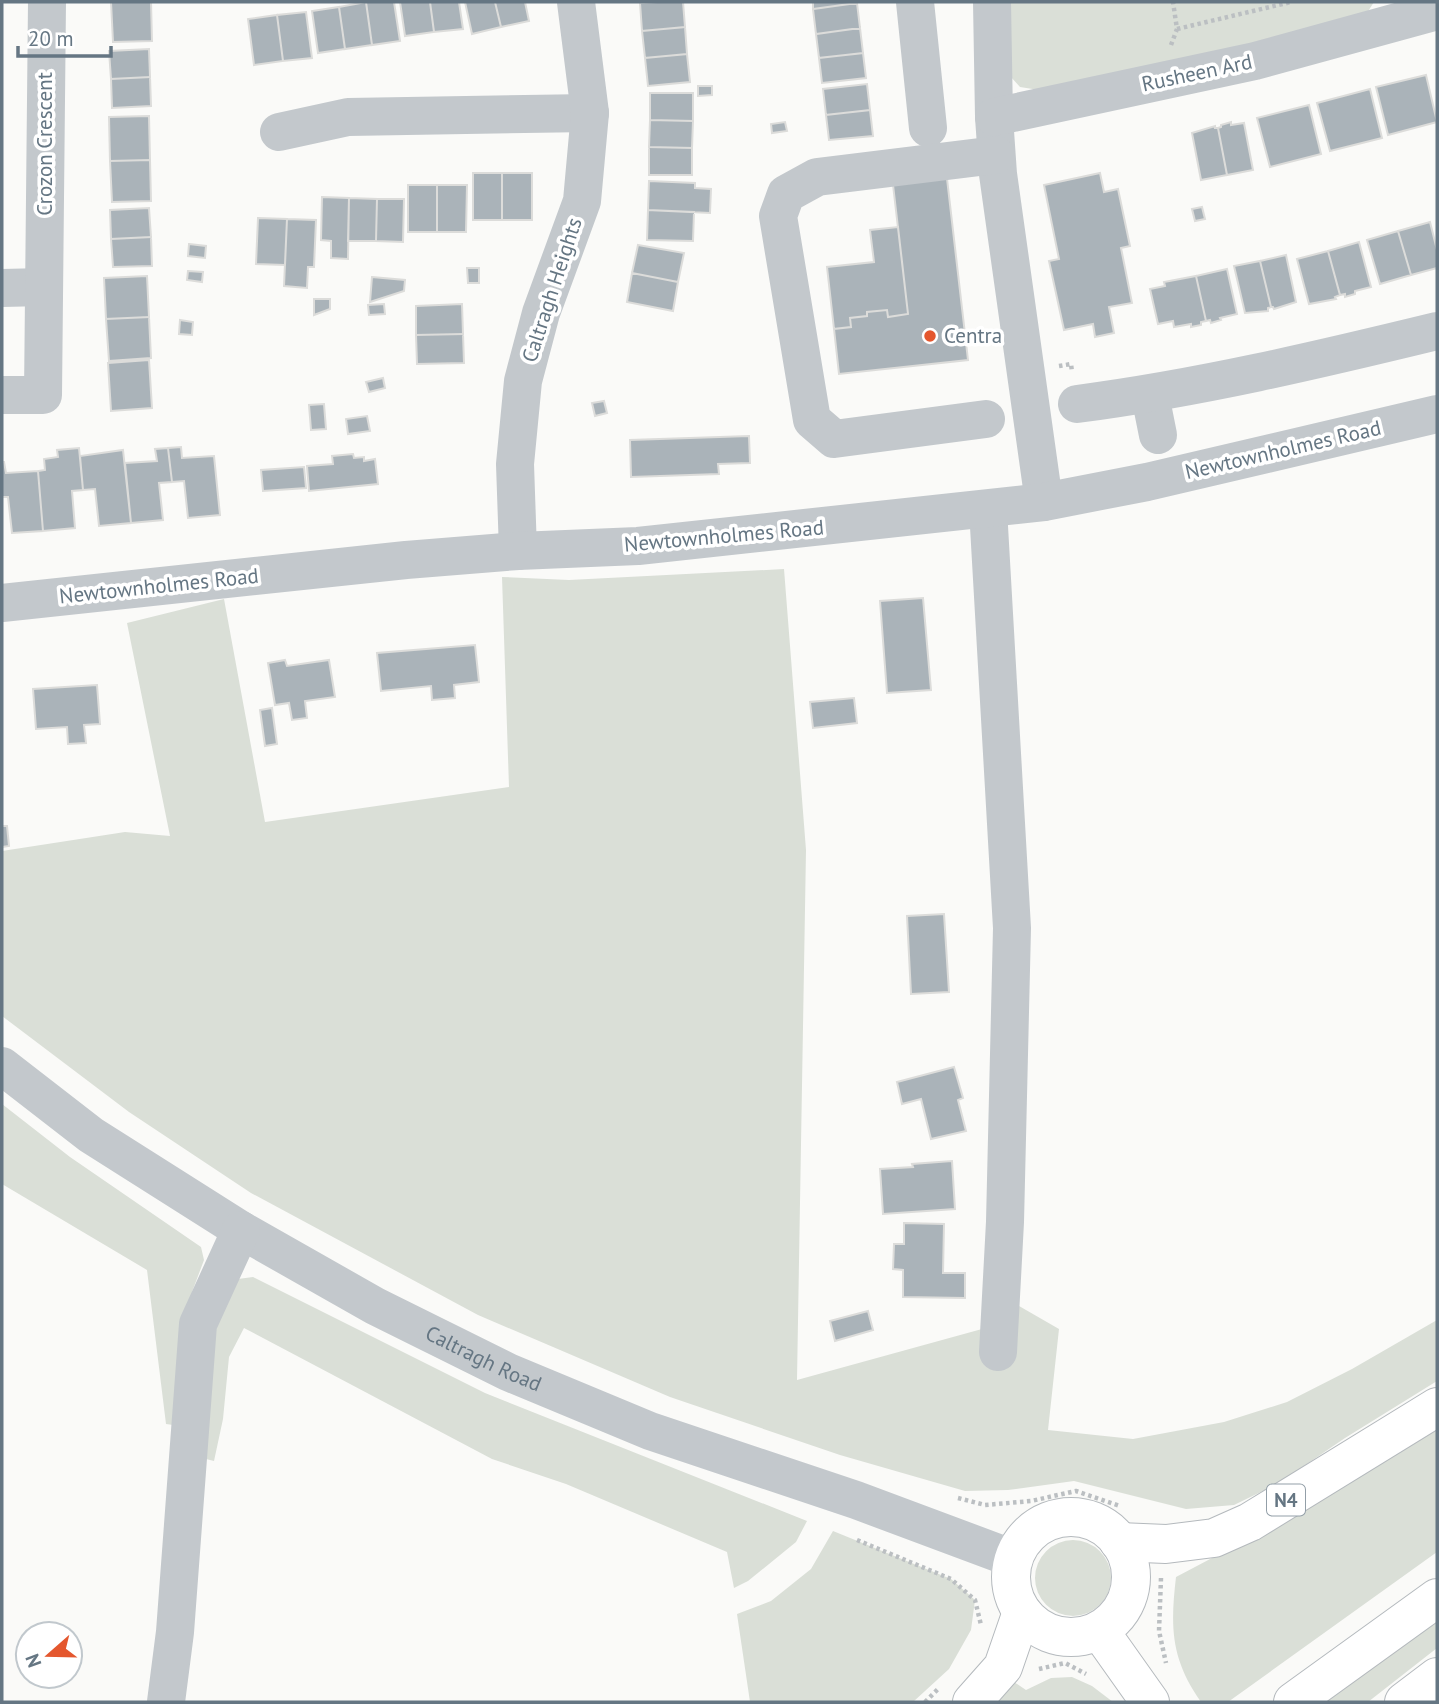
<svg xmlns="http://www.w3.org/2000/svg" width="1439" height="1704" font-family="'PT Sans',sans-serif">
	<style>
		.green { fill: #dadfd7 }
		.building { fill: #aab3b9; stroke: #dcdcda; stroke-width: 2 }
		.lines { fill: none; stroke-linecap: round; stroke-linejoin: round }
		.major-casing { stroke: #b5babe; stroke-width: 40 }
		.highway-casing { stroke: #b4b9bd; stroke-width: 40 }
		.path { stroke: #bbbfc2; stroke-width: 4.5; stroke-dasharray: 3.5 3.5; stroke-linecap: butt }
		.minor { stroke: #c3c8cc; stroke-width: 38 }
		.major { stroke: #fff; stroke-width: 38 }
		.highway { stroke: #fff; stroke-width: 38 }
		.poi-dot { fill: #e4572e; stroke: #fff; stroke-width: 2.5 }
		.labels { text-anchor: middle; stroke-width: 7; stroke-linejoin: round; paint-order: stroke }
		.shield { fill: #fff; stroke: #939fa8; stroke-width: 2 }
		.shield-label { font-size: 19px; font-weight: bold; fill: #657683 }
		.street-label { font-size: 21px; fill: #657683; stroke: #fff }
		.poi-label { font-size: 21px; fill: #657683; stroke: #fff; text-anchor: start }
	</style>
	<rect width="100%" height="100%" fill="#fafaf8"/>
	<path class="green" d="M1008,2h366l-7,11 -33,14 -289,64 -25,-4 -10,-11z
		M784,569l22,281 -9,530 185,-51 32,-26 45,26 -11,101 85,9 91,-17 63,-20 65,-33 85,-49v61l-92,57 -66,45 -45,22 -48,4 -112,-28 -66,9 -43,1 -125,-36 -170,-58 -192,-82 -227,-122 -122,-81 -127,-96v-165l123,-19 45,4 -43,-213 97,-24 41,223 244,-35 -7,-210 67,3z
		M2,1104l68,53 131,90 3,13 -12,32 -12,134 -14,-2 -19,-154 -145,-86z
		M253,1277l232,116 322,128 -11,21 -48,39 -14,7 -7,-36 -161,-68 -74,-25 -248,-131 -15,29 -6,62 -9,42 -12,-3 7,-127 29,-52z
		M1437,1420v132l-209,150h-27c-30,-43 -31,-74 -25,-125l55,-29z
		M833,1531l118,48 24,21 -4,30 -22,39 -36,33h-163l-13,-88 34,-13 40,-32z
		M1035 1578a38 38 0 1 1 76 0a38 38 0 1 1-76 0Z
		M1437,1619v29l-69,54h-43z
		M1072,1677l20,9 21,16h-120l21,-20 12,8 25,-12z"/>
	<path class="building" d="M111,2h40l1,39 -39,1z
		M366,2h28l6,39 -28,4z
		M366,2l6,43 -27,4 -6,-42z
		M400,2h30l4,30 -29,4z
		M430,2h29l4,27 -29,3z
		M465,2h30l6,25 -29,7z
		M495,2h30l4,19 -28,6z
		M657,2h26l2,25 -43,4 -2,-28z
		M813,2h44v1l-44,6z
		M857,3l3,25 -44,6 -3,-25z
		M339,7l6,42 -27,4 -6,-42z
		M306,12l6,46 -29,3 -6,-46z
		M277,15l6,46 -29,4 -6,-46z
		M685,27l2,27 -42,4 -3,-27z
		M860,28l3,25 -44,5 -3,-24z
		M149,49l1,28 -39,2 -2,-28z
		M863,53l3,25 -44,5 -3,-25z
		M687,54l3,28 -42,4 -3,-28z
		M1426,75l11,47 -49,13 -12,-48z
		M150,77l1,29 -39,2 -1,-29z
		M867,84l3,26 -44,5 -3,-26z
		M698,86h14v9l-14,1z
		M1370,89l12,49 -52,13 -13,-48z
		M650,93h43v28l-43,-1z
		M1309,105l12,49 -51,13 -13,-49z
		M870,110l3,26 -44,4 -3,-25z
		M149,116l1,44 -40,1 -1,-44z
		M650,120l43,1 -1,27 -43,-1z
		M785,122l2,9 -15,2 -1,-9z
		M1231,122v3l13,-2 9,47 -26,5 -9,-47 3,-1v-2z
		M1215,126v2h3l9,47 -26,5 -9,-47z
		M649,147l43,1v27h-43z
		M150,160l1,41 -39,1 -2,-41z
		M946,170l22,190 -129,14 -5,-45 17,-2 -1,-9 17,-2v-4l20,-2 1,7 20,-3 -16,-138z
		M473,173h29v47h-29z
		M502,173h30v47h-30z
		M1100,173l4,19 14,-3 12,57 -9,2 11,55 -23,4 5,26 -19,4 -2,-13 -29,6 -15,-69 10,-2 -15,-74z
		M649,181l46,2v5l16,1 -1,24 -62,-3z
		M408,185h29v47h-29z
		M437,185h30l-1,47h-29z
		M322,197l27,1 -1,61 -17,-1v-17l-10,-1z
		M349,198l28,1 -1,42h-28z
		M377,199h27l-1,43 -27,-1z
		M1202,207l3,12 -10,2 -3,-12z
		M149,208l2,29 -40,2 -1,-29z
		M648,210l46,2 -1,29 -46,-1z
		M258,218l29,1 -2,46 -29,-1z
		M287,219l29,1 -2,47h-6l-1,21 -23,-2z
		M1430,222l7,28v18l-26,7 -13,-44z
		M898,227l10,87 -20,3 -1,-7 -20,2v4l-17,2 1,9 -17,2 -7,-62 47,-5 -4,-32z
		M1398,231l13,44 -31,9 -13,-44z
		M151,237l1,29 -39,1 -2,-28z
		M1359,242l12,45 -16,4v3l-10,3v-3l-5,1 -12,-44z
		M189,244l17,2 -1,12 -17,-2z
		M638,245l46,8 -6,29 -46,-9z
		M1328,251l12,44 -5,2 1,2 -27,5 -12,-45z
		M1286,255l10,47 -22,7 -1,-2h-2l-11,-46z
		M1260,261l11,46 -3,1v3l-23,2 -11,-47z
		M467,268h12v15h-11z
		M1227,269l10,45 -17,4 1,2 -10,3 -1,-3 -4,1 -10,-45z
		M188,271l15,1 -1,10 -15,-2z
		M632,273l46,9 -5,29 -46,-9z
		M147,276l2,41 -43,2 -2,-41z
		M1196,276l10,45 -5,1v3l-10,2v-3l-17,3 -1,-6 -15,3 -8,-35 15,-3 -1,-4z
		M372,277l33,3 -1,11 -34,11z
		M314,299h16v10l-16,6z
		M384,304l1,10 -16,1 -1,-10z
		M462,304l1,30 -47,1v-29z
		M149,317l2,41 -42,3 -3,-42z
		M180,320l13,2 -1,13 -13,-1z
		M463,334l1,29 -47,1 -1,-29z
		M149,360l3,48 -41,3 -3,-48z
		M383,378l2,10 -16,4 -3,-10z
		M604,401l3,12 -12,3 -3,-13z
		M324,404l2,25 -15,1 -2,-25z
		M367,416l3,15 -22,3 -2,-15z
		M749,436l1,27 -32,1 1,10 -88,3 -1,-37z
		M181,447l1,11 32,-2 6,59 -32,3 -4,-37 -12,1 -4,-34z
		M79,448l4,42 -11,1 3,37 -32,3 -5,-60 7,-1 -1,-11 14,-2 -1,-7z
		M168,448l4,34 -13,1 4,37 -32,3 -6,-60 32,-2 -2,-12z
		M123,450l8,73 -32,3 -4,-37 -12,1 -3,-34z
		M353,454l1,4 10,-1v4l11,-2 3,25 -69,7 -2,-25 26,-2 -1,-8z
		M2,462h2l2,11 32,-2 5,60 -31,2 -4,-36h-6z
		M304,467l2,21 -43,3 -2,-21z
		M923,598l8,92 -44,3 -7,-92z
		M475,645l4,37 -25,3 1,13 -23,2 -1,-14 -50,5 -4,-38z
		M285,660l2,6 42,-6 6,37 -30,4 2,17 -15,2 -3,-17 -14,2 -7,-42z
		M97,685l3,39 -16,1 2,18 -18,1 -1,-17 -31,2 -3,-40z
		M854,698l3,25 -44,5 -3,-26z
		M272,708l5,36 -12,2 -5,-36z
		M2,826h5l2,20 -7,1z
		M944,914l5,78 -38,2 -4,-78z
		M954,1067l9,31 -5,2 8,31 -35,8 -10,-40 -19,5 -5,-22z
		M952,1161l3,48 -72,5 -3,-45 33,-2 -1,-3z
		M904,1223l40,1 -1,49h22v25l-62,-1v-27l-10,-1 1,-25h10z
		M868,1311l5,19 -38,11 -5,-20z"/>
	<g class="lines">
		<defs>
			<path id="major" d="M1011 1577a60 60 0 1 1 120 0a60 60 0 1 1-120 0Z
				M1099,1630l51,72"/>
			<path id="highway" d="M1119,1542l47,2 48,-6 36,-16 187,-115
				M972,1702l31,-35 19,-55
				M1293,1702l144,-104
				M1404,1702l33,-25"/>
		</defs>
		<use href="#major" class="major-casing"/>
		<use href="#highway" class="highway-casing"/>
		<path class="path" d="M1177,29l114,-27
			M1171,45l6,-16 -4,-27
			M1059,366l12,-2 1,8
			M958,1498l27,7 46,-4 45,-10 44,15
			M857,1540l94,39 24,21 6,25
			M1161,1578l-2,53 7,32
			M1039,1669l26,-6 21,11
			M925,1702l14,-14"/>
		<g class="minor">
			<path d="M915,2l13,126"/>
			<path d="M992,2l2,115 4,57 46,328"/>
			<path d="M994,117l261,-56 182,-50"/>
			<path d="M279,132l69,-15 242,-4"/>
			<path d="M2,288l42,-1"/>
			<path d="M2,395h41l4,-393"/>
			<path d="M1150,395l8,40"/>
			<path d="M1077,404c122,-16 241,-44 360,-73"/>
			<path d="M986,419l-152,20 -22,-19 -34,-204 8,-22 31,-17 179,-22"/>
			<path d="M988,509l24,419 -7,294 -7,130"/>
			<path d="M518,551l-3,-87 8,-83 18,-68 41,-112 8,-88 -14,-111"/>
			<path d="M2,603l404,-43 112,-9 120,-5 406,-44 103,-20 290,-68"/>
			<path id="s1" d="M2,1066l89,69 150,95 134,76 133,66 142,59 206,69 158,59"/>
			<path d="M166,1702l9,-70 23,-308 43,-94"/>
		</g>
		<use href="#major" class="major"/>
		<use href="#highway" class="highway"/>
	</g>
	<circle class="poi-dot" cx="930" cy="336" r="7"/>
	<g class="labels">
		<rect class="shield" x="1267" y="1484.5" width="38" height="31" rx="5"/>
		<g class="shield-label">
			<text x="1286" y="1507">N4</text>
		</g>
		<g class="street-label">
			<text transform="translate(1197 73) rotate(-12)" y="7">Rusheen Ard</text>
			<text transform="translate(45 144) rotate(-90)" y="7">Crozon Crescent</text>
			<text transform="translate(552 290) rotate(-72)" y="7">Caltragh Heights</text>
			<text transform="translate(1283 450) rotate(-13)" y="7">Newtownholmes Road</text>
			<text transform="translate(724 536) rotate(-5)" y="7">Newtownholmes Road</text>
			<text transform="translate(159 586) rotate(-6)" y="7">Newtownholmes Road</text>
			<text dy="7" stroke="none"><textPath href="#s1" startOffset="565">Caltragh Road</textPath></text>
		</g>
		<g class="poi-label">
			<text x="944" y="343">Centra</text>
		</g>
	</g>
	<rect width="1439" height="1704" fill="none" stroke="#657683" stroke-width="7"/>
	<g transform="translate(49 1655) rotate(250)"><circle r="33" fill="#ffffff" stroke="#c1c8cd" stroke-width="2"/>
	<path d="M0-5L12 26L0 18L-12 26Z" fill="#e4572e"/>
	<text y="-10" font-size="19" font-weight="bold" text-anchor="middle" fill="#657683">N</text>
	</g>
	<path d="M18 46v10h93v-10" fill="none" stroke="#657683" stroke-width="3.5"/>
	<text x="28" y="46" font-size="21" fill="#657683" stroke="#ffffff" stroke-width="5" paint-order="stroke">20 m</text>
</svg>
